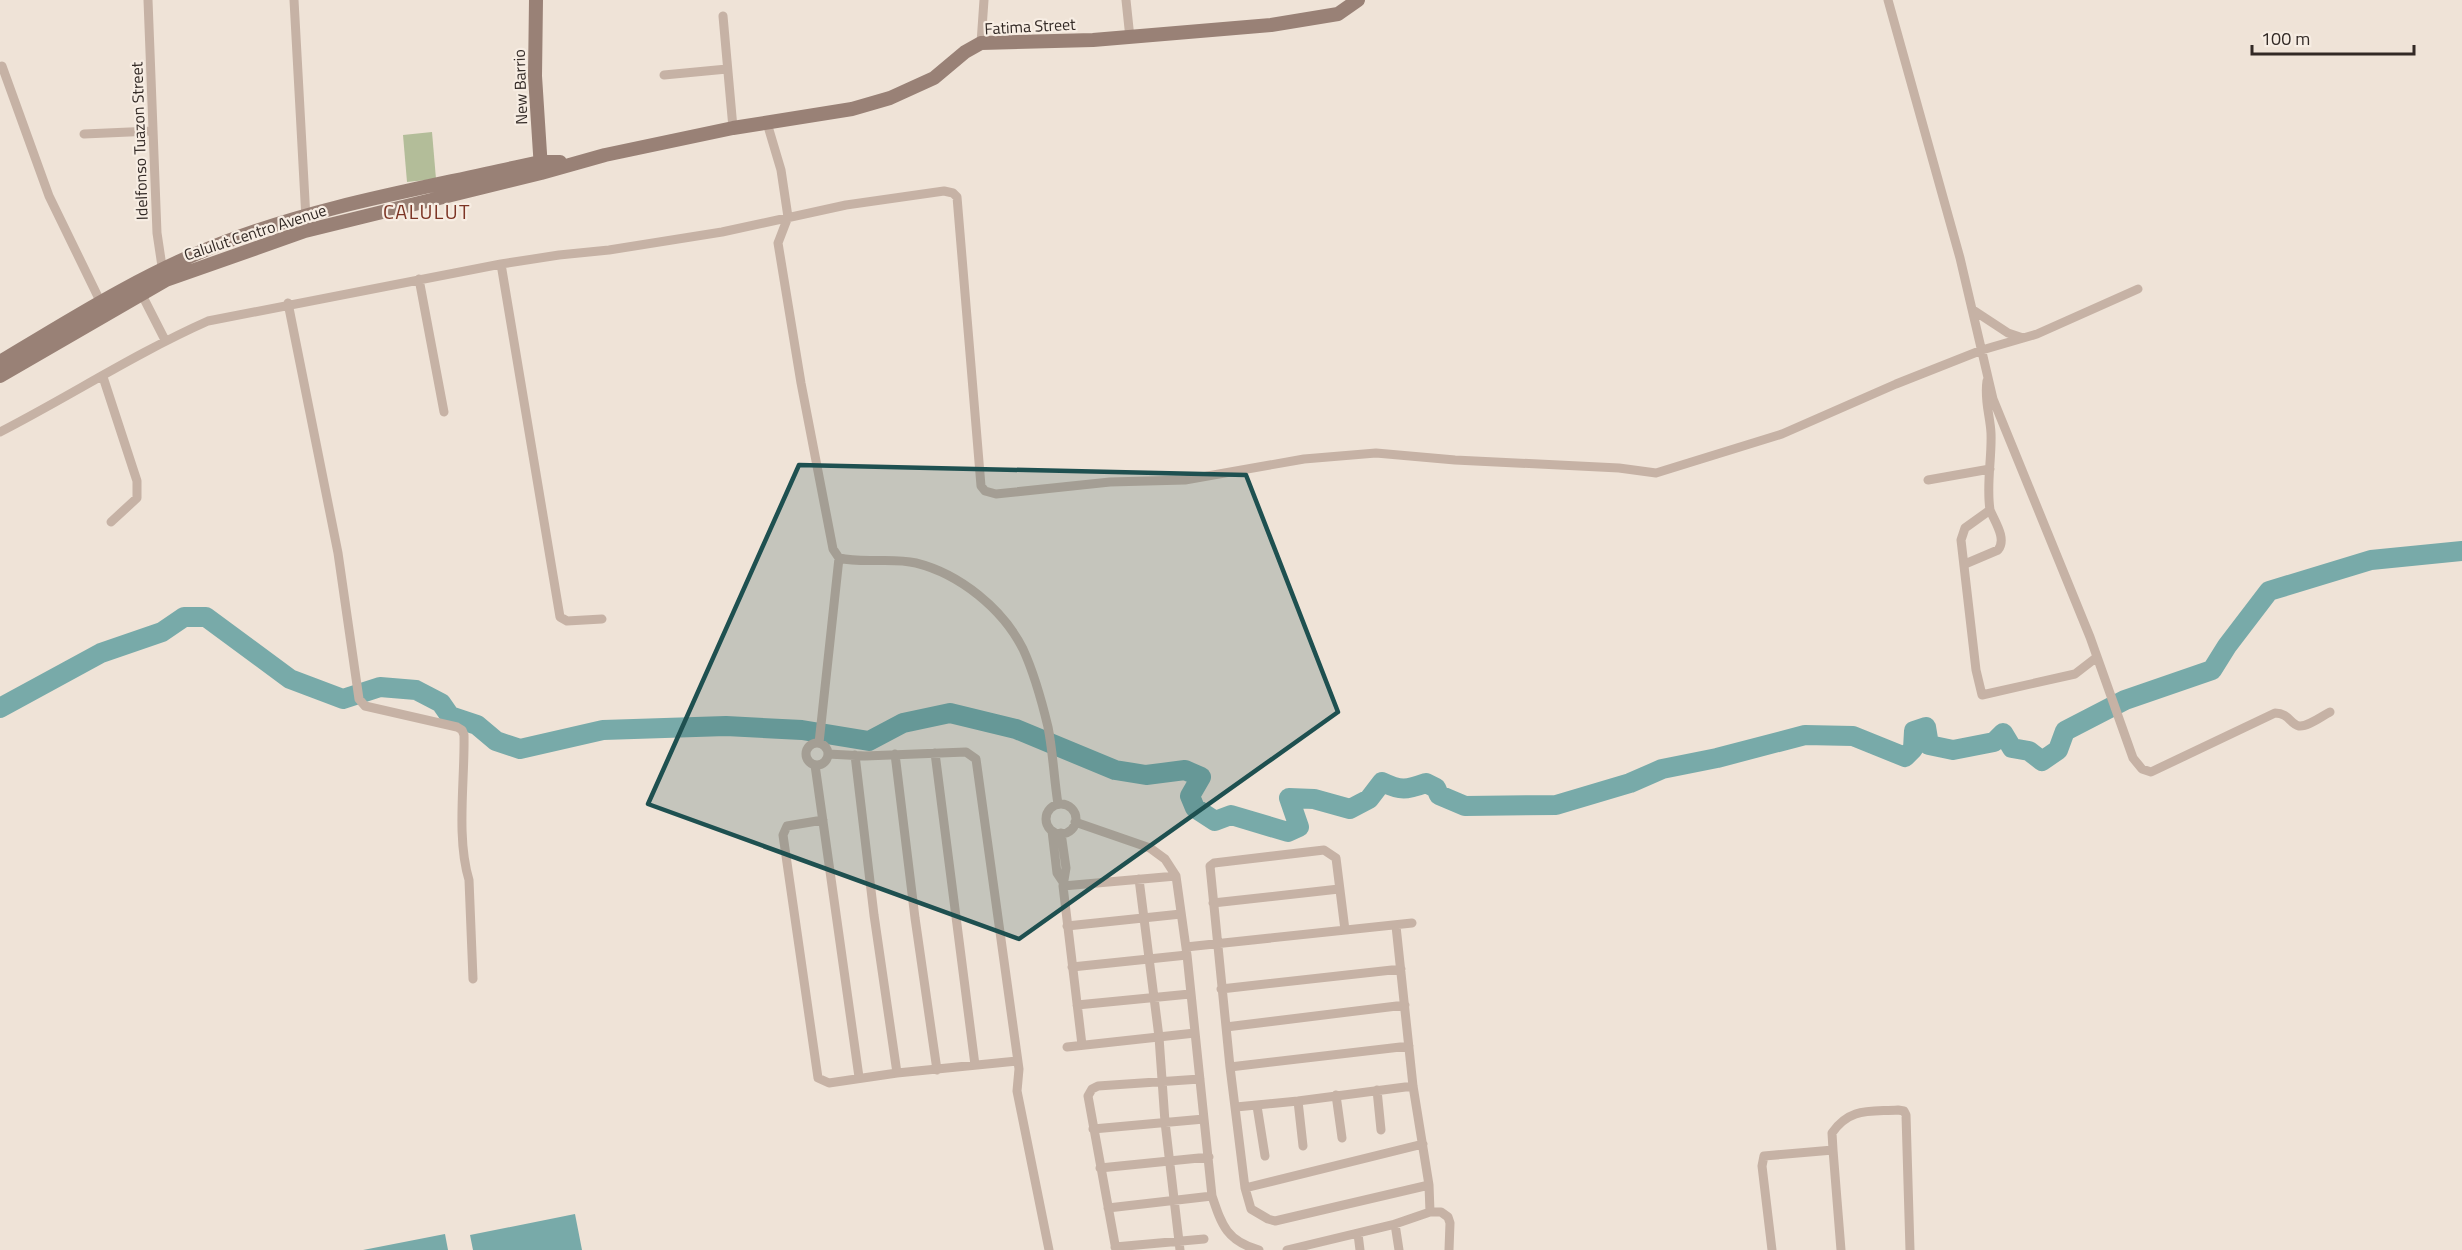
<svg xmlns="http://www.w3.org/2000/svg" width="2462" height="1250" font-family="'Titillium Web',sans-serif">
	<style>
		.green { fill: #b3bd99 }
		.water { fill: #78aaa9 }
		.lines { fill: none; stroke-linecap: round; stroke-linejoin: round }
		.river { stroke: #78aaa9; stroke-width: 20 }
		.street { stroke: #c6b2a5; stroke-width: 9 }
		.secondary { stroke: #998176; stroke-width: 14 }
		.marked { fill: #1e5050; fill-opacity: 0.2; stroke: #1e5050; stroke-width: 4.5; stroke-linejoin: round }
		.labels { text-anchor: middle; stroke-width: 4.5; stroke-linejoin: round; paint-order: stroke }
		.street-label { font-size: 16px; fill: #322925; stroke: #f7ede3 }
		.quarter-label { font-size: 20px; letter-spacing: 1.5px; fill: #7c3424; stroke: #f7ede3 }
	</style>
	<rect width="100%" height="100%" fill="#efe3d7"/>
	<path class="green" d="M432,132l4,47 -29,3 -4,-47z"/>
	<path class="water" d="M575,1214l7,36h-109l-3,-15z
		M445,1234l3,16h-85z"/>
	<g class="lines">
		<path class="river" d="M0,708l101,-55 61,-21 22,-15h22l84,62 53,20 37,-12 36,3 25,13 9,13 27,9 19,16 24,8 83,-19 123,-4 76,4 67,11 34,-18 47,-10 66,16 99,41 31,5 39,-5 16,7 -11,19 5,12 20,13 16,-6 57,17 11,-5 -10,-29 25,1 36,10 19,-10 13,-17c19,9 24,8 44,1l10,5 3,7 26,11 91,-1 74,-22 32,-14 55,-11 88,-23 48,1 52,21 8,-8 1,-18 12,-4 3,18 24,5 41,-8 9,-9 9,15 17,3 13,10 16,-11 7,-19 60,-31 87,-30 15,-24 42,-55 102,-31 91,-9"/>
		<path class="street" d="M148,0l9,233 6,40
			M294,0l12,219
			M1126,0l4,38
			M1888,0l72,258 33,141 97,238 43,121 9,11 9,3 124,-59c14,0 15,11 24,13 9,1 23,-10 31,-14
			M723,16l10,112
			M981,43l3,-43
			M2,66l47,130 54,111
			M664,75l63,-6
			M767,123l14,47 7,47 -10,26 23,140 32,166 6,9c25,6 52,-1 77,5 44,11 87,46 107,86 11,24 19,53 25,78 5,25 6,52 10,77
			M84,134l68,-3
			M501,264l59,353 7,4 35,-2
			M419,279l25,133
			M140,291l25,49
			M288,303l50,250 21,146 6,7 92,21 5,3 2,5c1,45 -8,102 5,145l4,99
			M1973,310l35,23 15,5
			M103,377l34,104v17l-26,24
			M1987,381c-3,19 3,34 4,52 1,26 -5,51 -1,77l-25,18 -4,12 15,130 6,25 93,-21 22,-17
			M0,432c70,-36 136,-79 208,-111l293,-57 58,-9 50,-5 113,-18 124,-27 98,-14 9,2 4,4 24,289 4,5 11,3 114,-12 75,-2 119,-21 72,-6 79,7 164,8 37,5 126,-39 114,-50 86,-34 55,-16 101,-45
			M1928,480l62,-11
			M1965,564l33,-14c9,-11 -3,-28 -8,-40
			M806 754a11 11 0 1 1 22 0a11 11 0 1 1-22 0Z
			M819,743l20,-185
			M935,753l40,312
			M828,754l37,2 101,-4 10,7 43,310 -2,22 32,159
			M895,754l20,164 22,152
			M855,755l19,160 23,158
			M815,765l44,312
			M1046 819a15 15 0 1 1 30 0a15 15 0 1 1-30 0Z
			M823,820l-36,6 -4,9 35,243 11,5 68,-10 120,-12
			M1075,822l75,26 15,11 11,17 11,79 25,241c10,30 15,45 47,54
			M1052,831l5,42 6,9
			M1061,833l5,35 -3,18 19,159
			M1139,879l20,158 6,85 15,128
			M1063,886l113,-10
			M1213,903l126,-14
			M1067,926l114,-12
			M1396,926l17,160 16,99 1,27
			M1345,930l-9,-72 -12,-8 -110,13 -4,3 20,201 15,121 6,21 17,10 7,2 154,-36
			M1186,947l226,-24
			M1072,967l115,-12
			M1221,989l180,-20
			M1077,1005l113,-11
			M1226,1027l179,-22
			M1067,1047l128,-14
			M1230,1067l179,-21
			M1377,1090l4,40
			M1336,1095l6,43
			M1298,1101l5,45
			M1257,1106l8,50
			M1236,1107l62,-6 115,-15
			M1093,1129l111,-10
			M1833,1150l8,100
			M1100,1168l109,-11
			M1245,1188l178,-44
			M1108,1208l104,-12
			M1395,1224l4,26
			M1358,1234l2,16
			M1115,1247l89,-8
			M1116,1250l-28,-154 4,-7 6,-3 102,-7
			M1287,1250l108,-26 35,-12h11l7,5 2,6 -1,27
			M1772,1250l-10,-84 2,-10 69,-6 -1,-17c18,-26 38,-21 66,-23l6,1 2,4 4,135"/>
		<path class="secondary" d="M536,0l-1,76 6,93
			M0,362c73,-44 146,-90 225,-120 94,-36 195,-53 292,-75l23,-5h20
			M0,376l166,-96 139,-49 236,-58 64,-18 128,-27 119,-19 38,-11 44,-20 31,-26 16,-9 112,-3 178,-15 67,-11 20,-14"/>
	</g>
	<path class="marked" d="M799,465l447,10 92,237 -319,227 -371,-135z"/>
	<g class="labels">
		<g class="street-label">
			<text transform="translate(1030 26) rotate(-3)" y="6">Fatima Street</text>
			<text transform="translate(520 87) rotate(-92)" y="6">New Barrio</text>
			<text transform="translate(139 141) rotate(-92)" y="6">Idelfonso Tuazon Street</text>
			<text transform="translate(255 232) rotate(-18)" y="6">Calulut Centro Avenue</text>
		</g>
		<g class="quarter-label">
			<text x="427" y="219">CALULUT</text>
		</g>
	</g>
	<path d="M2252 45v9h162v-9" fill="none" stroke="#322925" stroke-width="3"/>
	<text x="2261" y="45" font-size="18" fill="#322925" stroke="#f7ede3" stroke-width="4.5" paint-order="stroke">100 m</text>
</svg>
